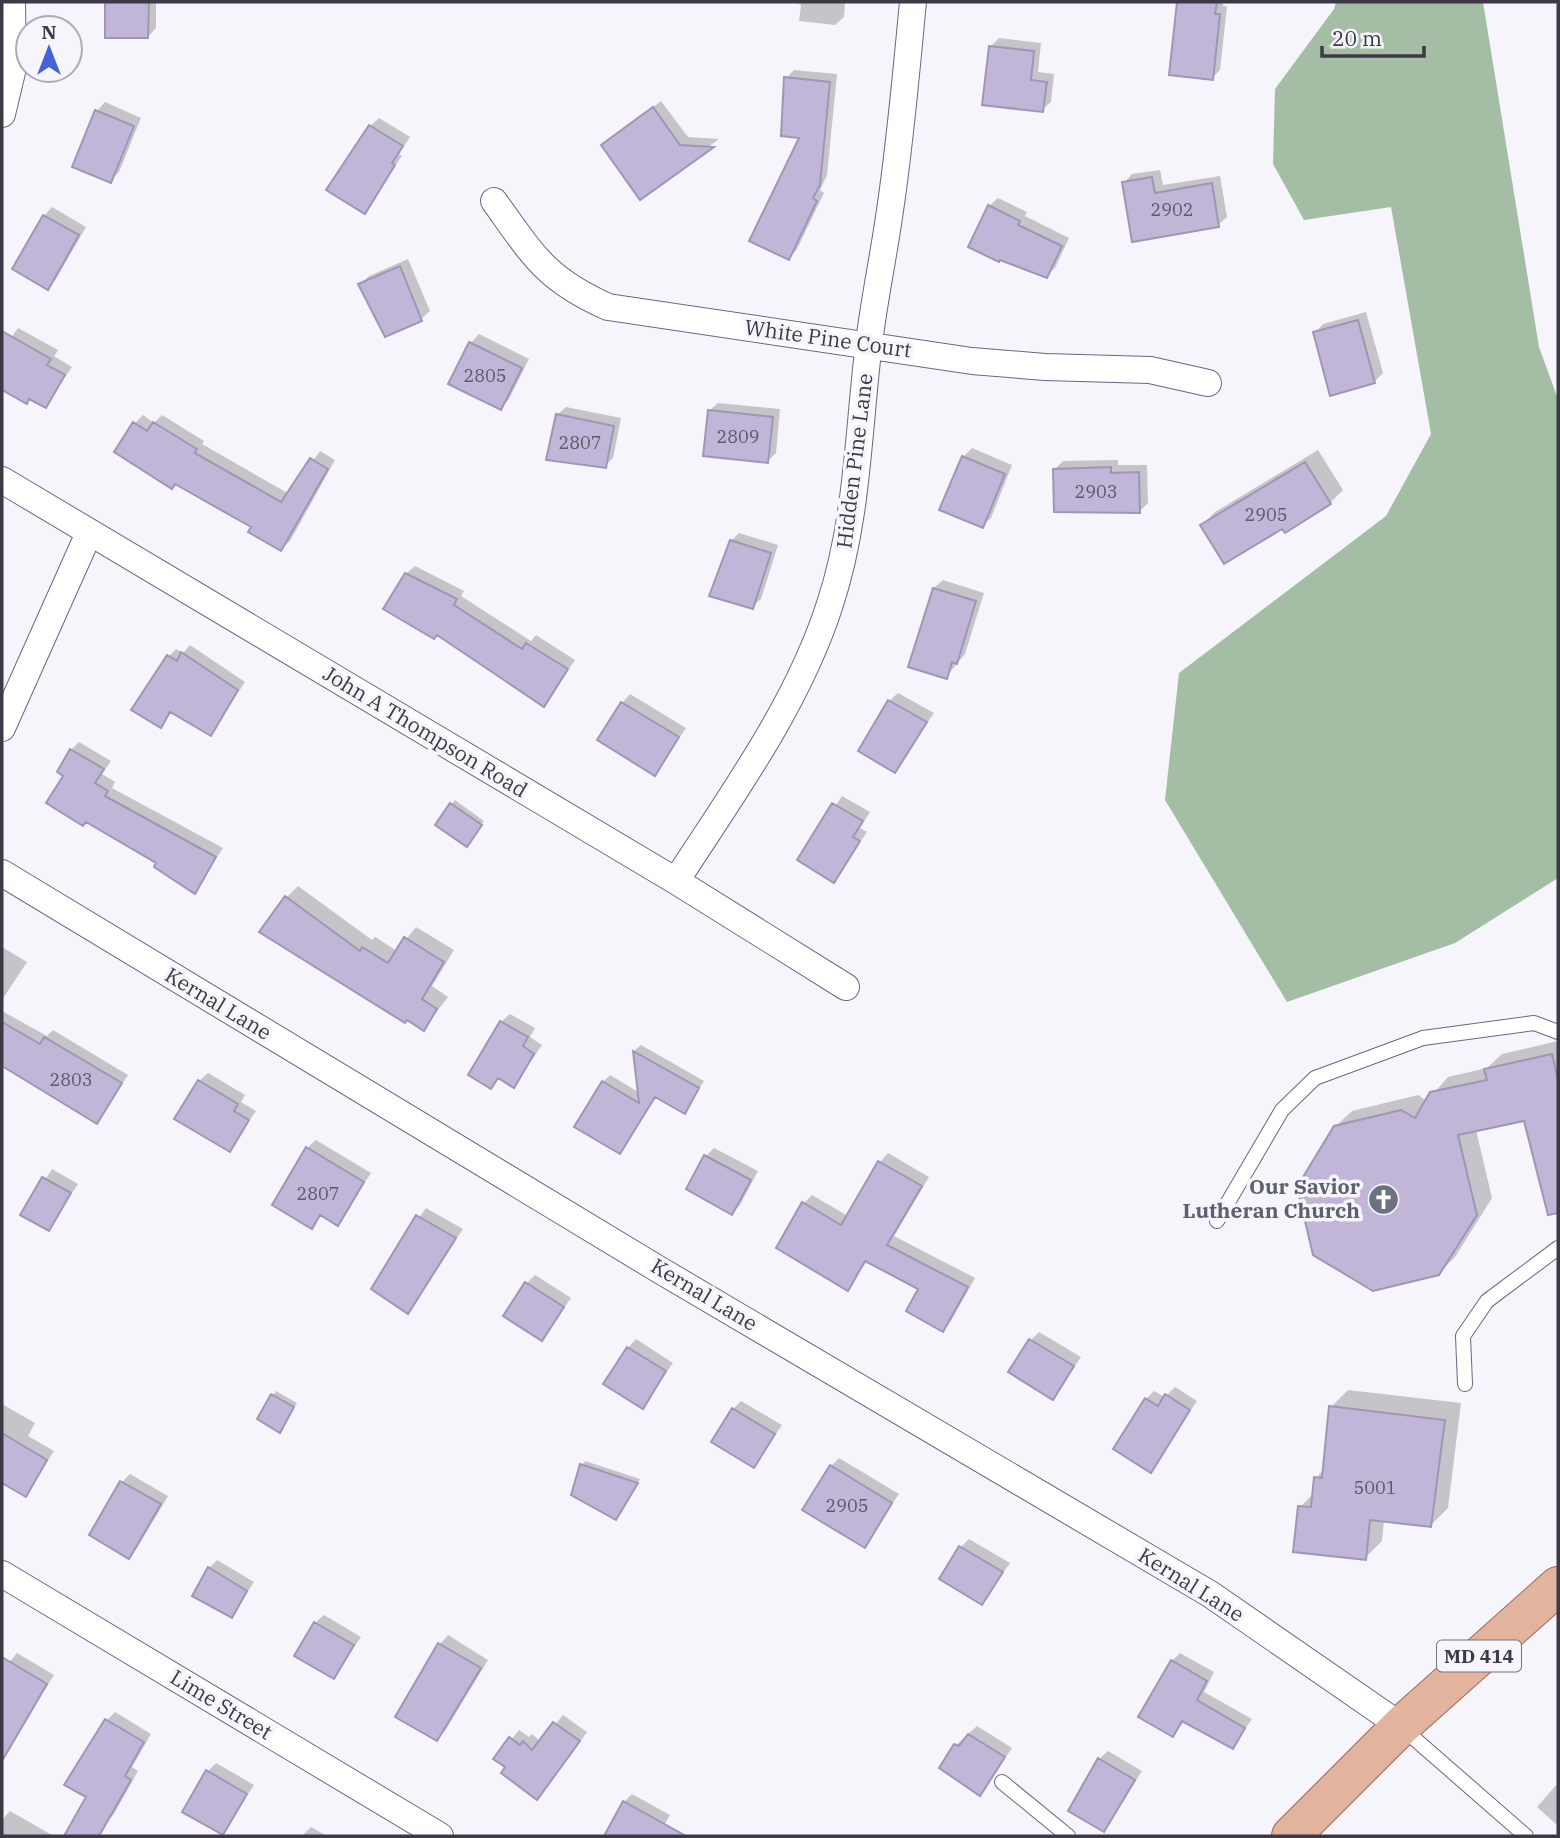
<svg xmlns="http://www.w3.org/2000/svg" width="1560" height="1838" font-family="'IBM Plex Serif',serif">
	<style>
		.forest { fill: #a4bda5 }
		.shadow { fill: #0003 }
		.building { fill: #c2b6d8; stroke: #a195b6; stroke-width: 2 }
		.lines { fill: none; stroke-linecap: round; stroke-linejoin: round }
		.service-casing { stroke: #6f6483; stroke-width: 16 }
		.minor-casing { stroke: #6f6483; stroke-width: 28 }
		.primary-casing { stroke: #9c6854; stroke-width: 40 }
		.service { stroke: #fff; stroke-width: 14 }
		.minor { stroke: #fff; stroke-width: 26 }
		.primary { stroke: #e2b39d; stroke-width: 38 }
		.labels { text-anchor: middle; stroke-width: 7; stroke-linejoin: round; paint-order: stroke }
		.number-label { font-size: 18px; fill: #5f586b }
		.shield { fill: #f7f5fc; stroke: #76717d; stroke-width: 2 }
		.shield-label { font-size: 19px; font-weight: bold; fill: #3e3947 }
		.street-label { font-size: 21px; fill: #3e3947; stroke: #f7f5fc }
		.worship-label { font-size: 21px; font-weight: bold; fill: #5b616d; stroke: #f7f5fc; text-anchor: end }
	</style>
	<rect width="100%" height="100%" fill="#f7f5fc"/>
	<path class="forest" d="M1336,2h147l56,345 19,52v479l-103,65 -168,59 -122,-202 14,-127 207,-157 45,-82 -40,-227 -87,13 -31,-56 2,-75 59,-80z"/>
	<path class="shadow" d="M107,2h49v26l-8,9h-41z
		M796,2h49l-1,15 -9,8 -36,-4 2,-16z
		M1179,2h44v4h4l-7,64 -8,8 -41,-4z
		M999,38l42,5 -3,29 16,2 -3,28 -9,8 -52,-63z
		M794,70l43,4 -10,101 -7,15 4,3 -27,56 -8,9 13,-122 -16,-58z
		M661,101l27,36 31,2 -79,58 -37,-52z
		M105,102l36,16 -22,54 -9,9 -13,-70z
		M379,118l31,19 -11,17 3,2 -38,55 6,-85z
		M1160,170l3,15 57,-9 7,41 -9,8 -94,-42 8,-9z
		M998,198l29,14 -2,4 44,22 -14,30 -9,8 -57,-70z
		M52,207l34,20 -30,52 -8,9 -4,-72z
		M408,259l22,52 -9,8 -35,16 -26,-51 9,-8z
		M1366,312l17,61 -9,9 -59,-49 8,-9z
		M18,328l40,22 -4,6 18,11 -27,39 -15,-8 -4,4 -24,-14v-37z
		M479,334l50,25 -20,40 -8,9 -50,-25 20,-40z
		M718,403l62,6 -4,44 -8,8 -59,-50z
		M566,407l55,11 -8,40 -8,8 -48,-51z
		M143,415l11,8 8,-8 42,26 -2,3 87,50 31,-43 15,9 -45,81 -9,8 -147,-125z
		M972,448l40,17 -21,53 -9,8 -19,-69z
		M1318,450l25,40 -13,13 -48,23 -80,-1 13,-13z
		M1118,460v5h29l1,38 -9,9 -84,-43 8,-8z
		M739,533l39,12 -17,54 -9,8 -21,-66z
		M415,566l49,25 -3,5 70,45 5,-6 39,25 -31,45 -138,-131z
		M943,580l41,13 -19,61 -19,23 -12,-89z
		M190,645l55,37 -34,52 -39,-22 -12,14 9,-70 7,-7 7,4z
		M898,693l36,20 -40,58 -5,-70z
		M630,694l56,34 -31,45 -33,-70z
		M79,742l32,19 -9,13 13,8 -3,6 111,60 -29,43 -128,-116 5,-25z
		M842,796l28,16 -10,16 7,4 -33,49 -34,-22z
		M455,800l29,21 -14,20 -33,-17z
		M298,886l74,54 3,-3 22,14 19,-24 38,23 -22,36 16,11 -24,31 -16,-10 -121,-121z
		M2,947l25,15 -25,38z
		M2,1011l45,25 6,-6 75,45 -31,47 -95,-58z
		M510,1014l25,14 -5,9 12,8 -28,41 -14,-8 -9,9 10,-65z
		M1558,1041v155l-9,3 -24,-80 -49,11 16,68 -37,59 -17,17 -103,-147 17,-16 66,-16 9,6 21,-24 39,-9 15,-14z
		M641,1045l63,36 -20,30 -27,-15 -37,56 -17,-70 7,-7 30,18 -6,-42z
		M208,1073l37,22 -4,7 15,9 -27,39 -30,-69z
		M316,1140l55,33 -33,51 -16,-9 -10,12 -38,-22 33,-57z
		M714,1148l44,23 -18,34 -8,8 -26,-57z
		M888,1153l41,24 -35,59 81,42 -24,43 -8,8 -23,-40 -52,-29 -20,28 -44,-85 8,-8 36,21 32,-54z
		M52,1169l26,15 -30,45 -25,-15z
		M426,1208l37,21 -56,82 -14,-57z
		M535,1275l36,23 -29,41 -15,-56z
		M1039,1332l42,25 -28,41 -22,-58z
		M636,1339l37,24 -31,44 -14,-59z
		M1175,1387l22,14 -47,70 -4,-72 8,-8 11,6z
		M1348,1390l113,13 -13,105 -17,17 -47,-5 -2,21 -17,17 -65,-51 14,-14 2,-15 8,-9 7,-62z
		M276,1391l21,12 -14,24 -24,-9z
		M741,1401l41,24 -28,41 -21,-57z
		M2,1404l33,19 -7,13 26,15 -28,43 -24,-14z
		M839,1458l60,36 -34,51 -34,-79z
		M585,1461l55,18 -21,35 -37,-49z
		M130,1474l38,22 -31,52 -9,9 -37,-23 31,-52z
		M969,1539l41,24 -28,40 -21,-56z
		M217,1560l37,22 -22,34 -23,-48z
		M324,1615l37,22 -27,40 -19,-54z
		M448,1635l40,25 -43,71 -8,8 -39,-23 42,-72z
		M17,1653l37,22 -36,56 -16,-9v-50z
		M1180,1653l34,19 -10,20 48,27 -20,28 -47,-26 -12,14 -1,-74z
		M115,1712l36,22 -19,33 6,4 -24,43 -8,8 -18,-26 18,-75z
		M563,1715l24,17 -42,57 -49,-31 23,-28 10,7 3,-3 9,8z
		M977,1726l35,22 -32,46 -24,-49z
		M1108,1751l34,20 -38,59 -5,-71z
		M216,1763l38,22 -32,48 -14,-62z
		M1558,1783v43l-21,-19z
		M632,1794l38,21 -12,21h-52l18,-34z
		M10,1811l42,24 -1,1h-49v-16z
		M311,1827l16,9h-25z"/>
	<path class="building" d="M105,2h44l-1,36h-43z
		M1177,2h40l-2,12h5l-7,66 -44,-5z
		M989,46l45,5 -3,29 16,2 -4,30 -61,-7z
		M784,77l46,5 -10,103 -7,13 4,3 -28,59 -40,-19 50,-103 -18,-2z
		M653,107l27,38 34,2 -74,53 -39,-55z
		M95,110l39,16 -23,57 -39,-16z
		M369,125l34,21 -11,17 3,2 -30,49 -39,-24z
		M1152,177l3,16 57,-10 7,44 -87,15 -10,-60z
		M988,205l32,16 -2,4 44,21 -15,32 -47,-18 -1,2 -31,-15z
		M43,215l36,20 -31,55 -36,-21z
		M400,266l22,55 -37,16 -27,-53z
		M1358,320l17,63 -45,13 -17,-64z
		M2,331l49,28 -4,6 18,10 -19,33 -17,-9 -2,5 -25,-14z
		M469,342l53,26 -21,42 -53,-26z
		M708,410l65,7 -5,46 -65,-7z
		M556,414l58,12 -8,42 -60,-8z
		M133,422l14,9 6,-9 44,27 -2,4 86,49 29,-44 18,11 -47,82 -33,-19 3,-5 -76,-43 -3,5 -58,-37z
		M962,456l43,18 -22,54 -44,-18z
		M1305,462l26,42 -46,29 -3,-4 -58,35 -24,-39z
		M1111,467v6l28,-1 1,41 -86,-1 -1,-43z
		M730,540l41,13 -18,56 -44,-13z
		M405,573l52,26 -3,6 68,44 4,-6 42,26 -24,38 -107,-72 -3,4 -51,-30z
		M933,588l43,13 -19,63 -5,-2 -5,17 -39,-12z
		M181,652l57,38 -27,46 -41,-24 -9,16 -30,-18 36,-55 10,6z
		M888,700l39,22 -32,51 -37,-22z
		M621,702l58,35 -24,39 -58,-36z
		M70,749l34,20 -9,14 13,8 -3,5 111,61 -21,37 -41,-27 2,-4 -70,-41 -3,4 -37,-23 17,-27 -6,-4z
		M450,803l32,22 -15,22 -32,-22z
		M832,803l31,18 -10,16 7,4 -26,42 -37,-23z
		M285,896l75,55 2,-4 26,16 16,-26 40,25 -22,37 15,10 -13,22 -17,-11 -2,3 -146,-91z
		M500,1021l28,16 -5,9 11,8 -20,34 -16,-10 -7,11 -23,-14z
		M2,1022l38,22 4,-7 78,46 -25,41 -95,-58z
		M633,1051l66,37 -14,26 -30,-17 -35,57 -46,-27 28,-46 37,22z
		M1552,1054l6,26v133l-10,2 -24,-94 -66,14 19,80 -38,60 -66,16 -60,-36 -16,-68 37,-61 67,-16 14,8 15,-26 57,-12 -3,-11z
		M198,1080l40,24 -4,7 15,9 -19,32 -56,-33z
		M306,1147l58,35 -26,44 -18,-11 -8,14 -40,-24z
		M704,1155l47,25 -19,35 -46,-26z
		M878,1161l44,25 -35,59 81,42 -25,45 -37,-21 12,-22 -53,-28 -17,30 -72,-43 26,-46 39,23z
		M42,1177l29,16 -22,38 -29,-16z
		M416,1215l40,23 -48,76 -37,-25z
		M525,1282l39,25 -22,34 -39,-25z
		M1029,1339l45,27 -21,34 -45,-28z
		M627,1347l39,24 -23,38 -40,-25z
		M271,1394l23,13 -14,26 -23,-14z
		M1165,1394l25,16 -39,63 -38,-24 32,-51 13,8z
		M1329,1406l116,14 -14,107 -61,-7 -4,40 -73,-8 5,-46 13,1 3,-30 8,1z
		M732,1408l43,26 -21,34 -43,-26z
		M2,1433l45,27 -21,37 -24,-14z
		M580,1464l58,19 -22,37 -45,-25z
		M830,1465l62,38 -27,45 -63,-38z
		M120,1481l41,23 -32,55 -40,-24z
		M959,1546l44,26 -21,33 -43,-26z
		M208,1567l39,24 -15,27 -40,-22z
		M314,1622l40,23 -20,34 -40,-23z
		M438,1643l43,25 -44,73 -42,-24z
		M2,1657l45,27 -45,77z
		M1171,1660l36,21 -10,19 48,28 -12,21 -51,-28 -9,16 -35,-20z
		M105,1719l39,23 -19,34 6,4 -32,56h-35l22,-39 -22,-12z
		M553,1722l27,19 -43,59 -36,-27 4,-6 -12,-8 16,-22 11,8 3,-4 9,9z
		M968,1734l37,23 -25,39 -41,-28 15,-24 5,2z
		M1098,1758l37,22 -31,52 -36,-21z
		M206,1770l41,24 -24,41 -41,-23z
		M623,1801l63,35h-82z"/>
	<g class="lines">
		<defs>
			<path id="service" d="M1217,1221l65,-111 33,-32 108,-40 111,-15 24,9
				M1465,1384l-2,-48 24,-35 71,-53
				M1401,1727l125,109
				M1002,1782l66,54"/>
			<path id="minor" d="M2,114l11,-46 -1,-66
				M494,201c39,54 51,78 114,106l364,54 73,6 105,3 58,13
				M2,480l674,401 170,106
				M2,728l87,-195
				M2,873l656,396 552,325 191,132
				M676,881c57,-88 122,-177 154,-277 28,-85 28,-173 39,-261 5,-42 14,-84 20,-126 11,-71 17,-143 24,-215
				M2,1574l438,262"/>
			<path id="primary" d="M1291,1836l110,-110 157,-140"/>
		</defs>
		<use href="#service" class="service-casing"/>
		<use href="#minor" class="minor-casing"/>
		<use href="#primary" class="primary-casing"/>
		<use href="#service" class="service"/>
		<use href="#minor" class="minor"/>
		<use href="#primary" class="primary"/>
	</g>
	<defs>
		<symbol id="church-disc" viewBox="-11 -11 22 22"><circle r="9.5" fill="#6b7280" stroke="#f7f5fc"/><path d="M-1.2-6h2.4v3.5h3.3v2.4h-3.3V6h-2.4V-.1h-3.3v-2.4h3.3Z" fill="#fff"/></symbol>
	</defs>
	<g fill-rule="evenodd">
		<use href="#church-disc" x="1366" y="1182" width="35" height="35"/>
	</g>
	<g class="labels">
		<g class="number-label">
			<text x="1172" y="216">2902</text>
			<text x="485" y="382">2805</text>
			<text x="738" y="443">2809</text>
			<text x="580" y="449">2807</text>
			<text x="1096" y="498">2903</text>
			<text x="1266" y="521">2905</text>
			<text x="71" y="1086">2803</text>
			<text x="318" y="1200">2807</text>
			<text x="1375" y="1494">5001</text>
			<text x="847" y="1512">2905</text>
		</g>
		<rect class="shield" x="1437" y="1640.5" width="84" height="31" rx="5"/>
		<g class="shield-label">
			<text x="1479" y="1663">MD 414</text>
		</g>
		<g class="street-label">
			<text transform="translate(828 339) rotate(8)" y="7">White Pine Court</text>
			<text transform="translate(855 461) rotate(-83)" y="7">Hidden Pine Lane</text>
			<text transform="translate(425 732) rotate(31)" y="7">John A Thompson Road</text>
			<text transform="translate(218 1004) rotate(31)" y="7">Kernal Lane</text>
			<text transform="translate(704 1295) rotate(31)" y="7">Kernal Lane</text>
			<text transform="translate(1191 1585) rotate(32)" y="7">Kernal Lane</text>
			<text transform="translate(221 1705) rotate(31)" y="7">Lime Street</text>
		</g>
		<g class="worship-label">
			<text x="1360" y="1194">Our Savior<tspan x="1360" dy="24">Lutheran Church</tspan></text>
		</g>
	</g>
	<rect width="1560" height="1838" fill="none" stroke="#3e3947" stroke-width="7"/>
	<g transform="translate(49 49)"><circle r="33" fill="#f7f5fc" stroke="#adaab4" stroke-width="2"/>
	<path d="M0-5L12 26L0 18L-12 26Z" fill="#4463d6"/>
	<text y="-10" font-size="19" font-weight="bold" text-anchor="middle" fill="#3e3947">N</text>
	</g>
	<path d="M1322 46v10h102v-10" fill="none" stroke="#3e3947" stroke-width="3.5"/>
	<text x="1332" y="46" font-size="21" fill="#3e3947" stroke="#f7f5fc" stroke-width="5" paint-order="stroke">20 m</text>
</svg>
